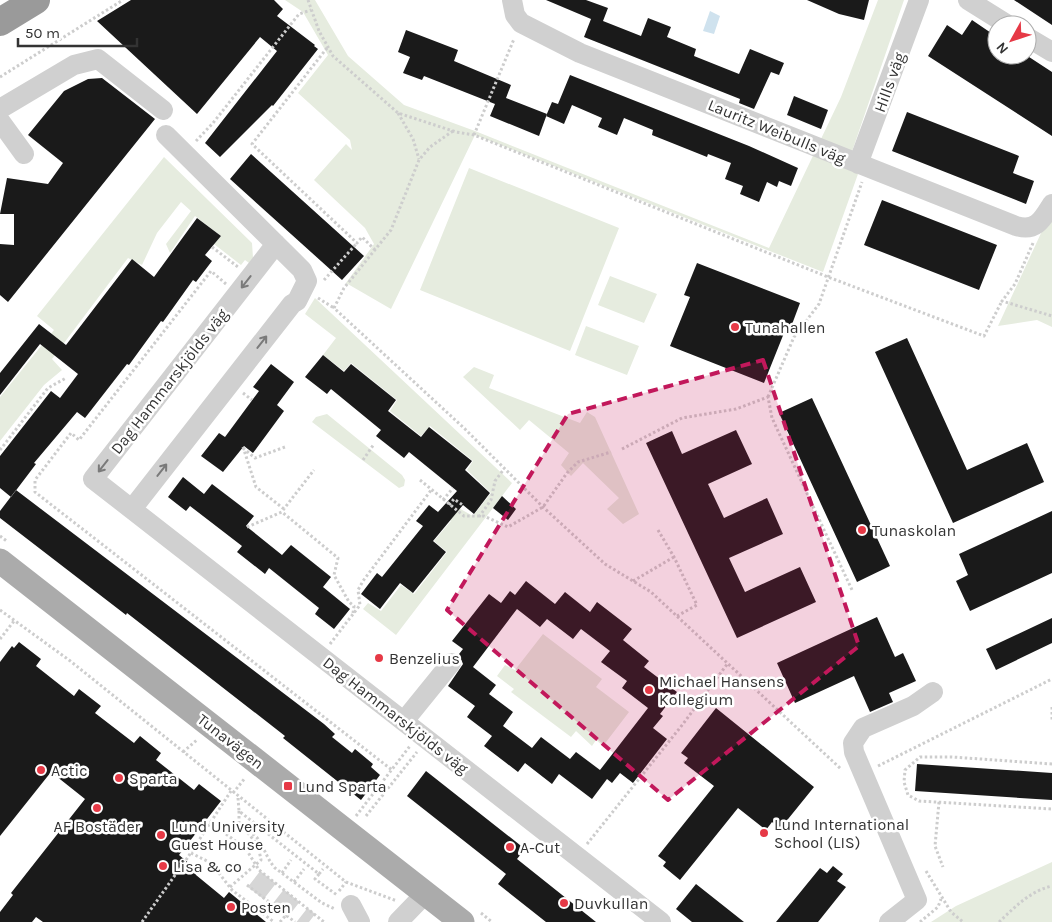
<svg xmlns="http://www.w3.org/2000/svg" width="1052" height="922" font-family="Karla,sans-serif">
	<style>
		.green { fill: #e6ecdf }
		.water { fill: #cfe2ee }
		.building { fill: #1a1a1a; fill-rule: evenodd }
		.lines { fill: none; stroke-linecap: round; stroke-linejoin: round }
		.minor-tunnel { stroke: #d6d6d6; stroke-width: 20; stroke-dasharray: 20 10; stroke-linecap: butt }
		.path { stroke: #cdcdcd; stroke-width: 3; stroke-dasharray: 2.5 2.5; stroke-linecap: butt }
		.minor { stroke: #d0d0d0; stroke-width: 20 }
		.major { stroke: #ababab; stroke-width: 25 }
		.highway { stroke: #9a9a9a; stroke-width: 28 }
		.oneway { stroke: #7a7a7a }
		.marked { fill: #c2185b; fill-opacity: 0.2; stroke: #c2185b; stroke-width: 4; stroke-dasharray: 10 6; stroke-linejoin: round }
		.poi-dot { fill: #e63946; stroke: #fff; stroke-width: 2 }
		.labels { text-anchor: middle; stroke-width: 5; stroke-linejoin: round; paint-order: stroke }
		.street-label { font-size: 16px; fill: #333; stroke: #fff }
		.poi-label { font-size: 16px; fill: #333; stroke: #fff; text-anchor: start }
	</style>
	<rect width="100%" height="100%" fill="#fff"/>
	<path class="green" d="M285,0h30l33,56 56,49 71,26 294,117 72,-151 37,-97h26l-57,166 11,8 -35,98 -348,-137 -84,174 -45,-26 28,-39 -9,-16 -51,-48 32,-36 6,6 -2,-10 -52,-47 30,-38 -25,-43z
		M164,157l88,86 1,15 -4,5 -4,-3 -4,5 -27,-21 7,-8 -26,-20 -25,37 -4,-9 25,-33 -10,-9 -24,31 -15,32 -14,-7 -76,101 10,11 -18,15 -44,56v-44l54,-67 -17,-14z
		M469,168l150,60 -49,123 -150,-61z
		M1052,214v113l-15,-7 -39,6 44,-95z
		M610,276l47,18 -13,29 -46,-18z
		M315,298l197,185 -116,152 -33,-26 5,-6 13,8 20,-26 13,9 33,-42 -13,-11 17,-20 -5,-5 9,-10 18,10 18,-23 -24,-23 6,-9 -43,-35 -9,10 -31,-25 7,-11 -46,-37 -7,8 -21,-16 13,-17 -31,-24z
		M586,326l53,20 -12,29 -52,-20z
		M474,367l20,8 -5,13 91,35 7,-11 8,5 44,97 -16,10 -16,-15 12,-11 -36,-35 -12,13 -10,-11 8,-12 -40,-33 -9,10 -57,-53z
		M327,414l75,61 3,5 -1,6 -5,2 -87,-66 4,-5z
		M543,634l59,45 -6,8 33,25 -26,34 -7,-6 -4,6 -16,-15 -5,6 -60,-45 3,-3 -17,-13 8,-11 10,5z
		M1052,862v60h-121l25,-16z"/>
	<path class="water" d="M710,11l10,5 -6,18 -11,-3z"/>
	<path class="building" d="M131,0h143l9,9 -6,7 38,29 -1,1 4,3 -45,57 -1,-1 -52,52 -15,-14 72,-92 -17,-14 -63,77 -100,-93z
		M546,0h40l22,8 -5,13 38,15 7,-18 23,9 -4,10 29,12 -2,7 45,18 11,-25 34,14 -5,12 -8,-3 -17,37 -15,-6 1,-4 -156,-62 7,-18z
		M807,0h62l-5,20 -25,-6z
		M1014,0h38v25z
		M972,20l25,17v18h29l26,17v64l-124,-80 19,-31 15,10z
		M406,30l52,20 -4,11 57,24 -5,13 41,16 -8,22 -49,-20 5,-12 -71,-28 -2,4 -19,-7 7,-16 -12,-5z
		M570,75l179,71 49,22 -7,18 -12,-5 -2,6 -10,-5 -8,20 -19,-8 3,-8 -18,-7 6,-16 -23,-9 -1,3 -55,-22 1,-5 -29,-12 -7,17 -19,-8 4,-9 -30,-13 -8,19 -18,-8 6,-14 6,2z
		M102,78l53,41 -147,183 -8,-7v-51l14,1v-31h-14l7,-36 41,6 15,-21 -35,-28 36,-44 24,-12z
		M794,96l34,14 -7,19 -34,-14z
		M907,112l112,44 -6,17 21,8 -8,23 -134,-53z
		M251,154l113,102 -22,24 -112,-101z
		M882,200l115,45 -18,45 -115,-45z
		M197,218l24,18 -16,19 7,6 -16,21 -3,-2 -30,42 -2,-1 -32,44 -2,-1 -42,54 -8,-6 -43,51 2,1 -25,33 -11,-9v-32l51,-65 9,7 18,-24 -38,-30 -40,51v-22l39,-49 27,21 66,-86 22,18z
		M697,263l103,40 -12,32 -4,-2 -20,50 -94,-37 20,-49 -6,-2z
		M907,338l60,132 60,-27 17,39 -91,41 -78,-171z
		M323,355l21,17 7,-8 45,36 -8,11 33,26 8,-10 43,34 -7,9 25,23 -16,21 -11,-9 -30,36 13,11 -33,41 -13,-10 -20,26 -19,-15 16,-21 5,4 41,-51 -7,-5 13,-16 9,7 19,-21 -48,-39 -5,6 -28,-22 5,-6 -50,-41 -4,5 -22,-17z
		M271,364l23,18 -17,23 7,6 -31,42 -9,-7 -21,26 -22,-16 18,-23 6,4 34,-46 -6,-4z
		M812,398l78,168 -33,16 -78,-169z
		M736,430l16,34 -44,20 16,34 43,-20 16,36 -54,24 16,34 55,-25 16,35 -79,36 -91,-195 26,-12 10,23z
		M183,477l21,17 8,-10 42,32 -8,10 36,29 9,-10 40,32 -8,10 27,22 -16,20 -19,-15 4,-6 -50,-40 -4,6 -28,-22 5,-6 -52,-40 -4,5 -18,-14z
		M16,490l308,234 11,10 -3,3 20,16 3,-4 18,15 -2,3 9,8 -19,25 -78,-62 2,-2 -158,-123 -1,2 -126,-97v-7z
		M502,496l14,13 -8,11 -15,-12z
		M1052,511v62l-82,38 -14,-30 12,-6 -9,-21z
		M526,581l29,23 10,-12 25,20 7,-10 35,27 -9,11 26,21 -5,6 33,25 -17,22 3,2 -10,12 14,11 -34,44 -13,-10 -8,10 -5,-4 -15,20 -33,-25 -7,10 -27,-21 -7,9 -34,-26 8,-10 -25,-19 8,-11 -27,-20 15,-22 -4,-10 4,-5 -11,-8 37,-47 12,9 9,-12 5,4zM517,609l23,18 7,-8 26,20 8,-10 29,22 -9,11 26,19 -5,7 26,20 -48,62 -24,-18 -6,7 -29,-22 -9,11 -29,-22 10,-14 -24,-18 7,-9 -23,-18z
		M877,617l18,40 8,-4 13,28 -27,12 4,9 -23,10 -16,-36 -59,27 -18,-40z
		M1052,618v25l-56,27 -10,-21z
		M19,642l22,17 -5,7 38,30 5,-7 22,17 -6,7 39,30 6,-7 21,17 -5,7 38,30 5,-6 22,17 -42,54 12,10 5,10 28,23 5,-6 37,30h-223l-7,-5 -4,5h-32v-10l13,-17 -2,-2 74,-94 -34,-27 -51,64v-174l12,-16 2,2z
		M716,708l98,79 -34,42 -8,-7 -6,8 -28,-22 -58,72 -17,-14 3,-4 -8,-6 56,-70 -30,-23 4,-5 -7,-5z
		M917,764l135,9v27l-137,-9z
		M426,771l99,78 -8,10 79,63h-50l-48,-38 8,-10 -99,-78z
		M833,866l10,8 -6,7 9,6 -28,35h-42l44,-54 7,5z
		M696,884l48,38h-52l-16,-13z"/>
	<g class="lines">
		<path class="minor-tunnel" d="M254,879l55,43"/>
		<path class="path" d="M308,0l11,31 14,25 65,57 58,19 18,3 354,142 156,59 18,-35
			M327,48l-75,96 105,99 5,-6 13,13
			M0,77l123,-77
			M398,113l15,26 6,20
			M453,131l-23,16 -11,13 -28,70 -47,58 -10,20 131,121 78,78 62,57 46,28 190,177
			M474,135l40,-96
			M196,141l17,-18 86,-109 12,-4
			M1033,243l-18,41 -13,17 50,15
			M212,247l26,20
			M324,280l33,-37
			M226,284l-15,-13 -132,169 -8,-7 -36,47v12l357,278
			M318,298l16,10
			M243,393l9,7
			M768,397l26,-60 25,-33 43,-122
			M243,447l13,40 28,22
			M243,448l12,10 30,-11
			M622,449l60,-31 54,-9 32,-12 4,21 80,172
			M0,450l48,-62 18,-10
			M363,460l11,-16
			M420,480l44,36h20l24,11 35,-20 24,-34 11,-11 33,-10
			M443,500l10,-12
			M449,505l5,-6 10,7
			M283,510l31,-40
			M479,517l12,-17 4,-19 9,-12
			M247,527l35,-15 56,46 -4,17 15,27 5,4 -1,7
			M658,530l16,27 23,48 -20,11
			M0,536l8,6
			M633,581l41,-24
			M0,610l69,50 277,222 51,19
			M0,639l14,-18
			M330,644l30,-39 -2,-15 5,-9 69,-92
			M1052,707v15
			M183,752l15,-13
			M1052,764l-100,-7h-32l-15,13 -1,12 4,13 11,6 133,8
			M878,766l174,-87
			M233,793l12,-15
			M238,798l1,13 80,63 4,-5
			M939,802l-4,44 8,21
			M239,811v13c6,7 14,8 19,15 7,10 9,20 17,29l47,35 13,6
			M356,816l54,-70
			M366,816l51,-64
			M210,822l36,27 13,21 65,52
			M221,829l18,-5
			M587,844l96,-120 45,-61
			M191,853l20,10 21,27 42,32
			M186,860l45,-69
			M926,871l25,41 12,10
			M282,873l9,-13
			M319,874l-4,5 22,16
			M294,882l10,-13
			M247,885l48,37
			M230,887l31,-27 -3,-15 -11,-13
			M339,891l7,-9
			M481,913l11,9
			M142,922l38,-54
			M280,922l6,-7
			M920,922l18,-15 3,-8
			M999,922c16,-15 31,-31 53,-36"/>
		<path class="minor" d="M512,0l3,15 6,8 59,30 436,173c20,6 26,-6 36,-22
			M968,0l40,25
			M1027,37l25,15
			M0,109l74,-44 24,-6 65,51
			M0,121l24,33
			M858,164l61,-164
			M276,244l-183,235 568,443
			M132,509l160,-205 5,-3 10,-20 -5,-11 -136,-135
			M404,721l47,-58
			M351,905l9,17
			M398,922l28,-29
			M889,922l28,-22 -63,-148 -1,-9 10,-15 50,-22 20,-14"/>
		<path class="major" d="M0,561l462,361"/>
		<path class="highway" d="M0,22l36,-22"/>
	</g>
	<defs><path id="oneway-shaft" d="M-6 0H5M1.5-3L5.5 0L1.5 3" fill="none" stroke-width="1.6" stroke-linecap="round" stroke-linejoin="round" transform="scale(1.25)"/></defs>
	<g class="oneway">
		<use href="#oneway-shaft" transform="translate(246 282) rotate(128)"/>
		<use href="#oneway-shaft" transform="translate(262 342) rotate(-52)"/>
		<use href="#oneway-shaft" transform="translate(103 466) rotate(128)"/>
		<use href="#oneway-shaft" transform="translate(162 470) rotate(-52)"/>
	</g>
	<path class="marked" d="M763,360l96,286 -191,154 -221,-190 121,-196z"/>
	<g class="poi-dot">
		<circle cx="735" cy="327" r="5"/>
		<circle cx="862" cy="530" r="5"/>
		<circle cx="379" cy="658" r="5"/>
		<circle cx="649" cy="690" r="5"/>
		<circle cx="41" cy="770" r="5"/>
		<circle cx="119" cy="778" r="5"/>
		<rect x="283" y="781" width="10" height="10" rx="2.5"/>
		<circle cx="97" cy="808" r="5"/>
		<circle cx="764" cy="833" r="5"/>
		<circle cx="161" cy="835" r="5"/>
		<circle cx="510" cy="847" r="5"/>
		<circle cx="163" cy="866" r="5"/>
		<circle cx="564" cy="903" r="5"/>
		<circle cx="231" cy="907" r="5"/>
	</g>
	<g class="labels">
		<g class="street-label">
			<text transform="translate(889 82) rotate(-70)" y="6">Hills väg</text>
			<text transform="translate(777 131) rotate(22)" y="6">Lauritz Weibulls väg</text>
			<text transform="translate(169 381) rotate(-52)" y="6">Dag Hammarskjölds väg</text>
			<text transform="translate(396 715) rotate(38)" y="6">Dag Hammarskjölds väg</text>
			<text transform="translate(231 741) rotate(38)" y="6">Tunavägen</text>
		</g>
		<g class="poi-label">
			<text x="745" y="333">Tunahallen</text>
			<text x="872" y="536">Tunaskolan</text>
			<text x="389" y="664">Benzelius</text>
			<text x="659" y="687">Michael Hansens<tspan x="659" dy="18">Kollegium</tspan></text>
			<text x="51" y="776">Actic</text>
			<text x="129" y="784">Sparta</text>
			<text x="298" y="792">Lund Sparta</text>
			<text x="774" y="830">Lund International<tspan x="774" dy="18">School (LIS)</tspan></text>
			<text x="97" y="832" text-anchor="middle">AF Bostäder</text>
			<text x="171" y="832">Lund University<tspan x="171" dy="18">Guest House</tspan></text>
			<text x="520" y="853">A-Cut</text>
			<text x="173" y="872">Lisa &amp; co</text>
			<text x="574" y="909">Duvkullan</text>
			<text x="241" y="913">Posten</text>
		</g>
	</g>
	<g transform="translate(1012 40) rotate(230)"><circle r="24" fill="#ffffff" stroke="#adadad"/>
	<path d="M0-4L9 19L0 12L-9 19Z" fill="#e63946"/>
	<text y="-8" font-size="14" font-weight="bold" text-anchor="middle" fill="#333333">N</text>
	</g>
	<path d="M18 38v8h119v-8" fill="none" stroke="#333333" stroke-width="2.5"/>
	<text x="25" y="38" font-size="15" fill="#333333" stroke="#ffffff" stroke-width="4" paint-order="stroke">50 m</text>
</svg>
